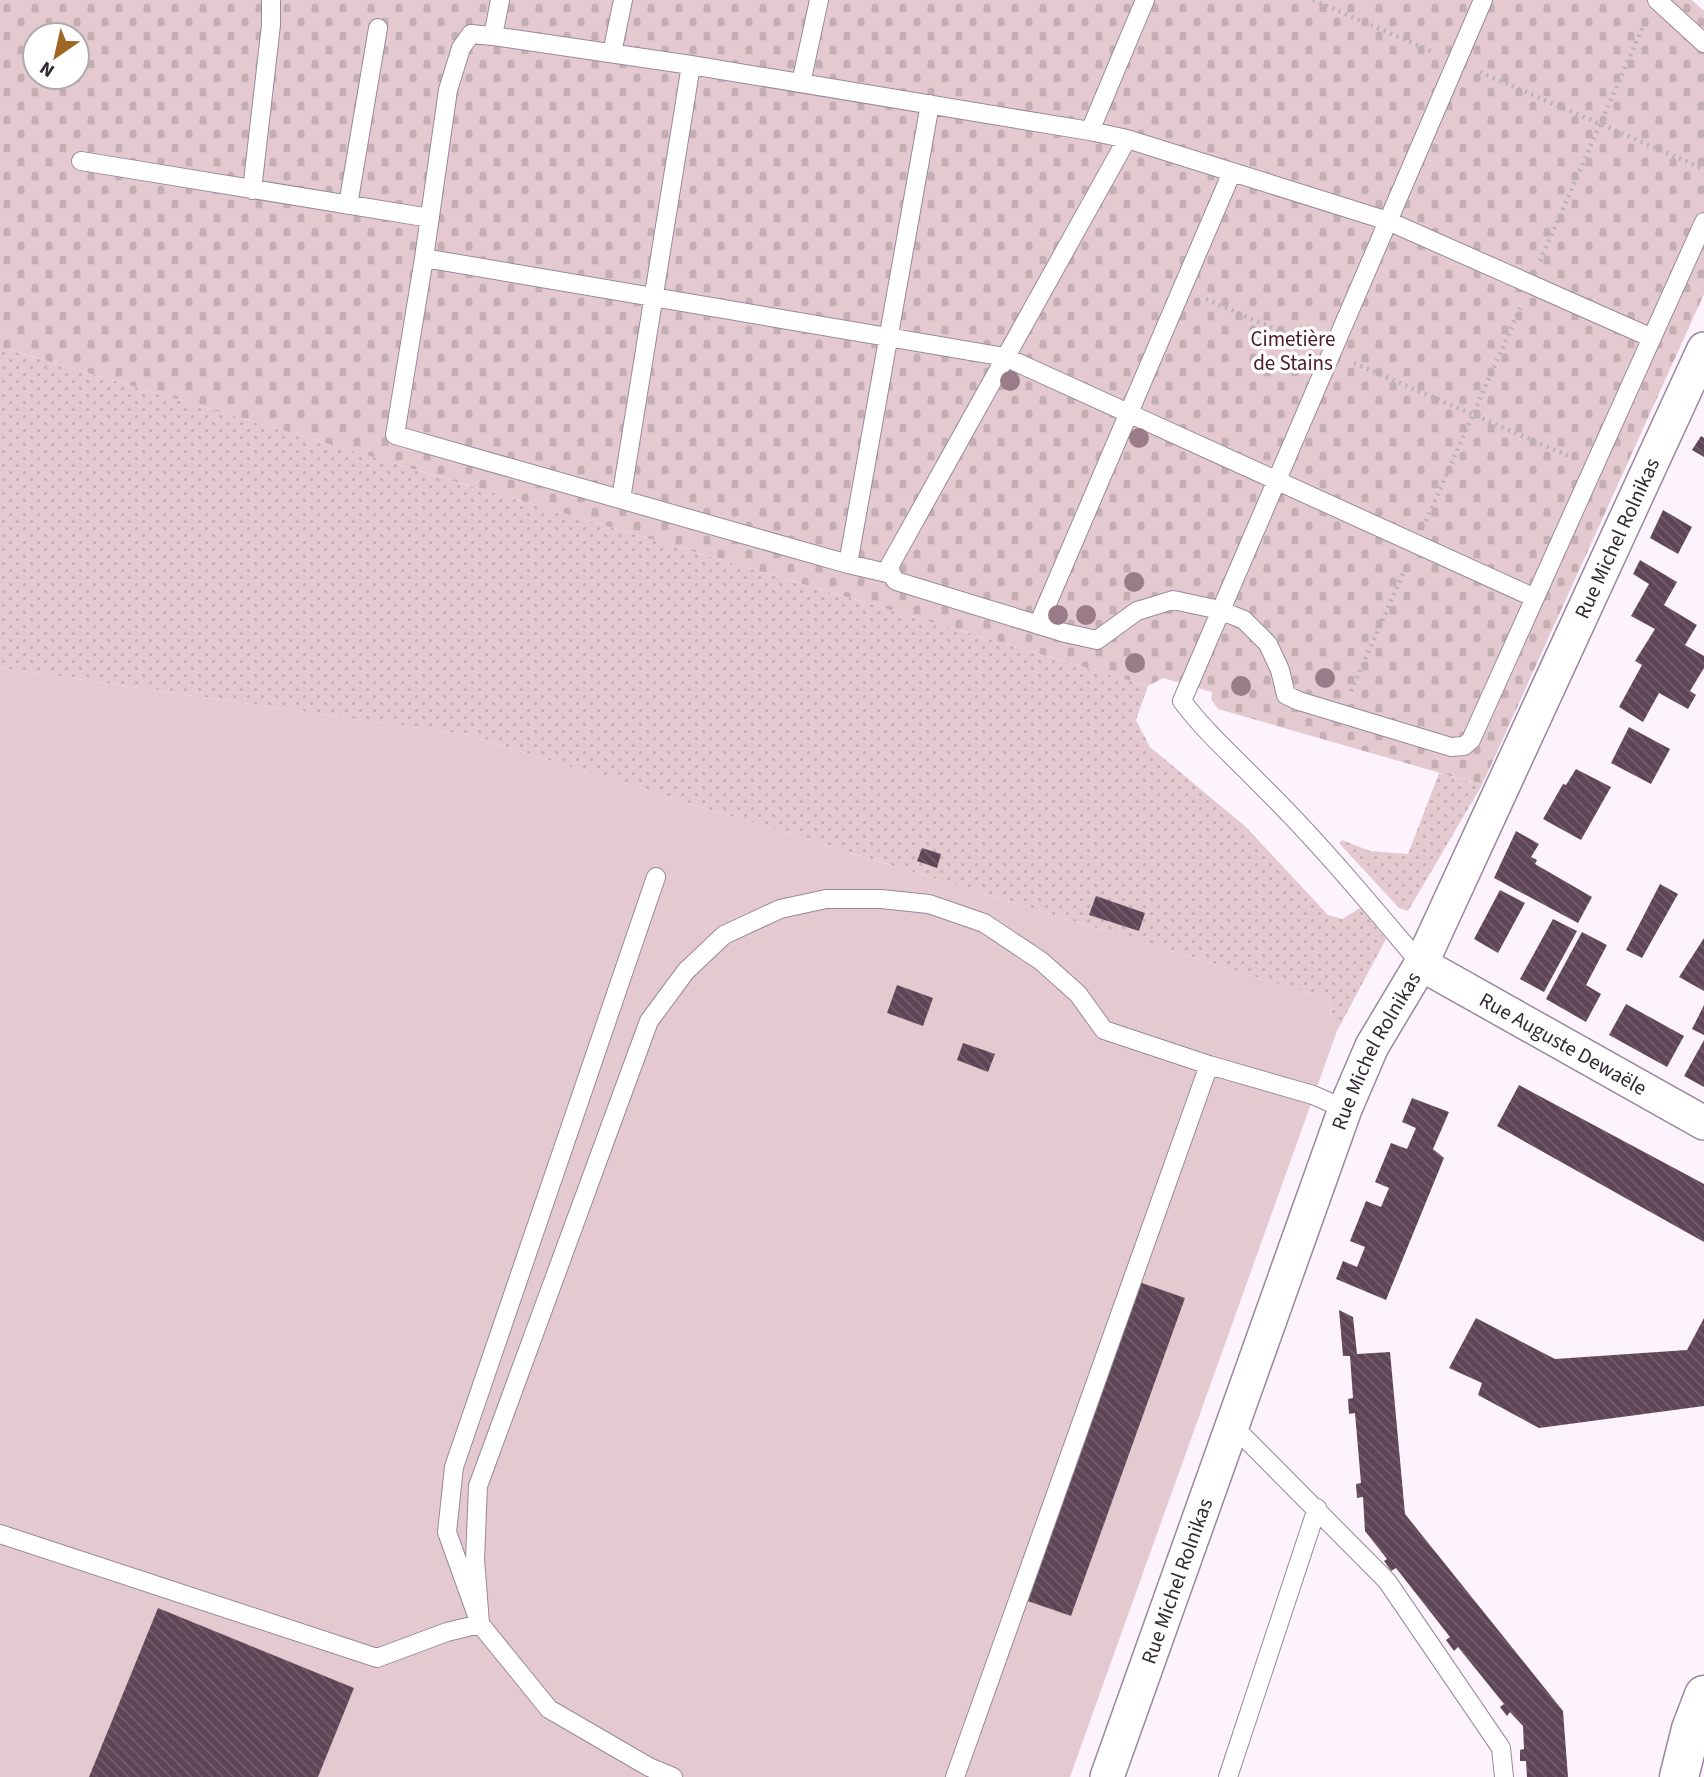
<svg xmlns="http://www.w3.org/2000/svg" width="1704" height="1777" font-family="'Source Sans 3',sans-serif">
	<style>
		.grass { fill: url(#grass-dots) }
		.cemetery { fill: url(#cemetery-stones); fill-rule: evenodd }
		.pitch { fill: #e4cad0 }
		.building { fill: url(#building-back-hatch) }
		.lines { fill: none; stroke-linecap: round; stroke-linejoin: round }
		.lane-casing { stroke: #9a879e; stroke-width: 20 }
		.street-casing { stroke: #9a879e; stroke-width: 36 }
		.secondary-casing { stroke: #9a879e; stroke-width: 41 }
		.path { stroke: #b9b0ba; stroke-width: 4.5; stroke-dasharray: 2 5; stroke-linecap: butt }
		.lane { stroke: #fff; stroke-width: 18 }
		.street { stroke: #fff; stroke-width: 33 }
		.secondary { stroke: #fff; stroke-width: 38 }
		.tree { fill: #9a7c89 }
		.labels { text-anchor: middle; stroke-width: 7; stroke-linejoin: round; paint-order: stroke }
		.park-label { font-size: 21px; fill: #4a1a2a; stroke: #fff }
		.street-label { font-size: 21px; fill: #312932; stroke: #fff }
	</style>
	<defs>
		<pattern id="grass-dots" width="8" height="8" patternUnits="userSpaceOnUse" patternTransform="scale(1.75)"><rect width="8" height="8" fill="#e4cad0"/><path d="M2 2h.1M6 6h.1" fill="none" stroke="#c4aeb3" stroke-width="1.8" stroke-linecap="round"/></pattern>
		<pattern id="cemetery-stones" width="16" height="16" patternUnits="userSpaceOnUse" patternTransform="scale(1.75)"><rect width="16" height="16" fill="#e4cad0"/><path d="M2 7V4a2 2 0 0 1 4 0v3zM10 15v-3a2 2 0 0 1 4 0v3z" fill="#c4aeb3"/></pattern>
		<pattern id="building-back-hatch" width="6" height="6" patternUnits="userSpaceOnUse" patternTransform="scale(1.75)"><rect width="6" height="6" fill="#5f4656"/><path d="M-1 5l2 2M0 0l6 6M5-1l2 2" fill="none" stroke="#735e6c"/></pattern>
	</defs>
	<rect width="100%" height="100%" fill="#fcf3fd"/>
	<path class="grass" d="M0,347l1148,339 -12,34 14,27 96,80 82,88 14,4 18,-11 26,31 -49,92 -10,-32 -860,-264 -467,-67z
		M1439,773l43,12 -74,126 -9,-3 -60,-65 3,-3 28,11 38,3z"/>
	<path class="cemetery" d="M0,0h1692l12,11v283l-222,491 -264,-76 -7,-10 1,-7 -49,-14 -15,8 -1148,-339zM35,35h42v42h-42z"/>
	<path class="pitch" d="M0,668l467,67 860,264 10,32 -267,746h-1070z"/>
	<path class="building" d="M1701,436l3,2v19l-12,-7z
		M1663,510l29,17 -14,27 -28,-16z
		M1640,560l37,22 -13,23 33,20 -12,20 19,11v12l-14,23 6,4 -8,14 -29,-16 -16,29 -24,-15 23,-42 -7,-4 20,-32 -24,-13 18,-32 -16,-10z
		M1629,727l41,22 -19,35 -40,-21z
		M1576,769l35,18 -30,53 -38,-21 20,-35 3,1z
		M1516,831l23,13 -8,13 6,3 -2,4 57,33 -14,26 -84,-45z
		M922,848l19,6 -4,14 -20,-7z
		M1660,884l18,10 -36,64 -16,-8z
		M1500,890l25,13 -27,50 -24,-14z
		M1096,896l49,17 -6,18 -50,-16z
		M1553,919l24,12 -33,61 -24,-13z
		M1582,932l25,13 -21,40 15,9 -15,28 -40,-23z
		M1704,938v53l-25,-14z
		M897,985l36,13 -10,28 -36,-13z
		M1626,1004l58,32 -17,31 -58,-32z
		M1704,1005v30l-12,-6z
		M1704,1040v47l-20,-11z
		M963,1043l32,11 -7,18 -31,-12z
		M1519,1085l185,99v58l-207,-116z
		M1412,1098l37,14 -16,37 11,9 -58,142 -50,-21 7,-18 14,6 8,-20 -15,-6 16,-40 15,6 8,-19 -14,-6 16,-39 16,6 9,-21 -14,-6z
		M1139,1282l46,16 -114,318 -49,-17z
		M1339,1310l14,7 4,37 33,-2 15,162 158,197 5,66h-41l-1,-16h-6v-11l4,-1 -1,-23 -13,-14 -3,4 -7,-9 4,-3 -46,-57 -4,4 -8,-11 4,-3 -54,-69 -5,3 -7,-10 3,-2 -22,-28 -2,-34 -6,1 -1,-14 5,-1 -6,-70 -6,1 -1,-15 5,-1 -3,-42h-7z
		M1476,1318l79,41 132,-9 17,-32v88l-165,22 -61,-33 4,-12 -33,-15z
		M158,1608l196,80 -36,89h-229z"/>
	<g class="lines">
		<defs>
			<path id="lane" d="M1657,0l47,43
				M493,36l7,-36
				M612,53l11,-53
				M801,83l18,-83
				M1090,131l55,-131
				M81,161l349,57
				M252,190l19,-165v-25
				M348,205l30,-177
				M424,258l581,99 530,241
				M1652,338l-264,-117 -261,-82 -237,426 1,9 5,7 169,52 32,7 40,-29 36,-11 47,10 24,10 24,24 12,26 6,25 13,6 152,46 13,-1 7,-6 233,-518
				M621,499l70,-434
				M848,564l82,-460
				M891,574l-43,-10 -453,-129 29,-177 24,-168 13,-42 10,-14 22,2 198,29 399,66 37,8
				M1038,625l194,-453
				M656,877l-202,590 -7,65 33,92 69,85 100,58 24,10
				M1421,964c-51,-60 -102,-122 -158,-177 -28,-29 -57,-54 -81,-86l301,-701
				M1233,1426l154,155 114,167 3,29
				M0,1534l377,124 70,-26 33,-8
				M480,1624l-5,-65 3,-73 171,-465 37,-50 38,-36 56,-26 46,-10h55l48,5 55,19 57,38 37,33 26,36 105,35
				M955,1777l254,-712 104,30 32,14
				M1228,1777l89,-269"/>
			<g id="street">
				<path id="s1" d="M1421,964l283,159"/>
				<path id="s2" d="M1107,1777l238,-668 27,-63 49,-82 283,-615"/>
			</g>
			<path id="secondary" d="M1679,1777l12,-48 13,-34"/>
		</defs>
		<use href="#lane" class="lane-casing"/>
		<use href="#street" class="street-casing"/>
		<use href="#secondary" class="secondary-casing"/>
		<path class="path" d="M1313,0l120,52
			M1480,72l224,97
			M1540,261l105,-239
			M1206,299l101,44
			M1354,363l217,94
			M1426,521l94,-213
			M1351,691l55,-124"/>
		<use href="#lane" class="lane"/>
		<use href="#street" class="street"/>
		<use href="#secondary" class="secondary"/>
	</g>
	<g class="tree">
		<circle cx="1010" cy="381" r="10"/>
		<circle cx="1139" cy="438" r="10"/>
		<circle cx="1134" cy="582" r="10"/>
		<circle cx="1058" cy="615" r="10"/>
		<circle cx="1086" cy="615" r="10"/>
		<circle cx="1135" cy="663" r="10"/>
		<circle cx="1325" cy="678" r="10"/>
		<circle cx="1241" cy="686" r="10"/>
	</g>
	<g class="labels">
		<g class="park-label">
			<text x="1293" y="346">Cimetière<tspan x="1293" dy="24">de Stains</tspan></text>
		</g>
		<g class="street-label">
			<text dy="7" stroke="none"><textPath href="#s2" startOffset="1342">Rue Michel Rolnikas</textPath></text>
			<text dy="7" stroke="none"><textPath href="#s1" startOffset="163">Rue Auguste Dewaële</textPath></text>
			<text dy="7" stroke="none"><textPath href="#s2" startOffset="775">Rue Michel Rolnikas</textPath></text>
			<text dy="7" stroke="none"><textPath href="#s2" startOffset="208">Rue Michel Rolnikas</textPath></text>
		</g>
	</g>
	<g transform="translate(56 56) rotate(214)"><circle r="33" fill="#ffffff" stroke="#ada9ad" stroke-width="2"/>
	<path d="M0-5L12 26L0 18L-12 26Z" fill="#9f6523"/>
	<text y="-10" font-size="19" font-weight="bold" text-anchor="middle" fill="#312932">N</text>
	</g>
</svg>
